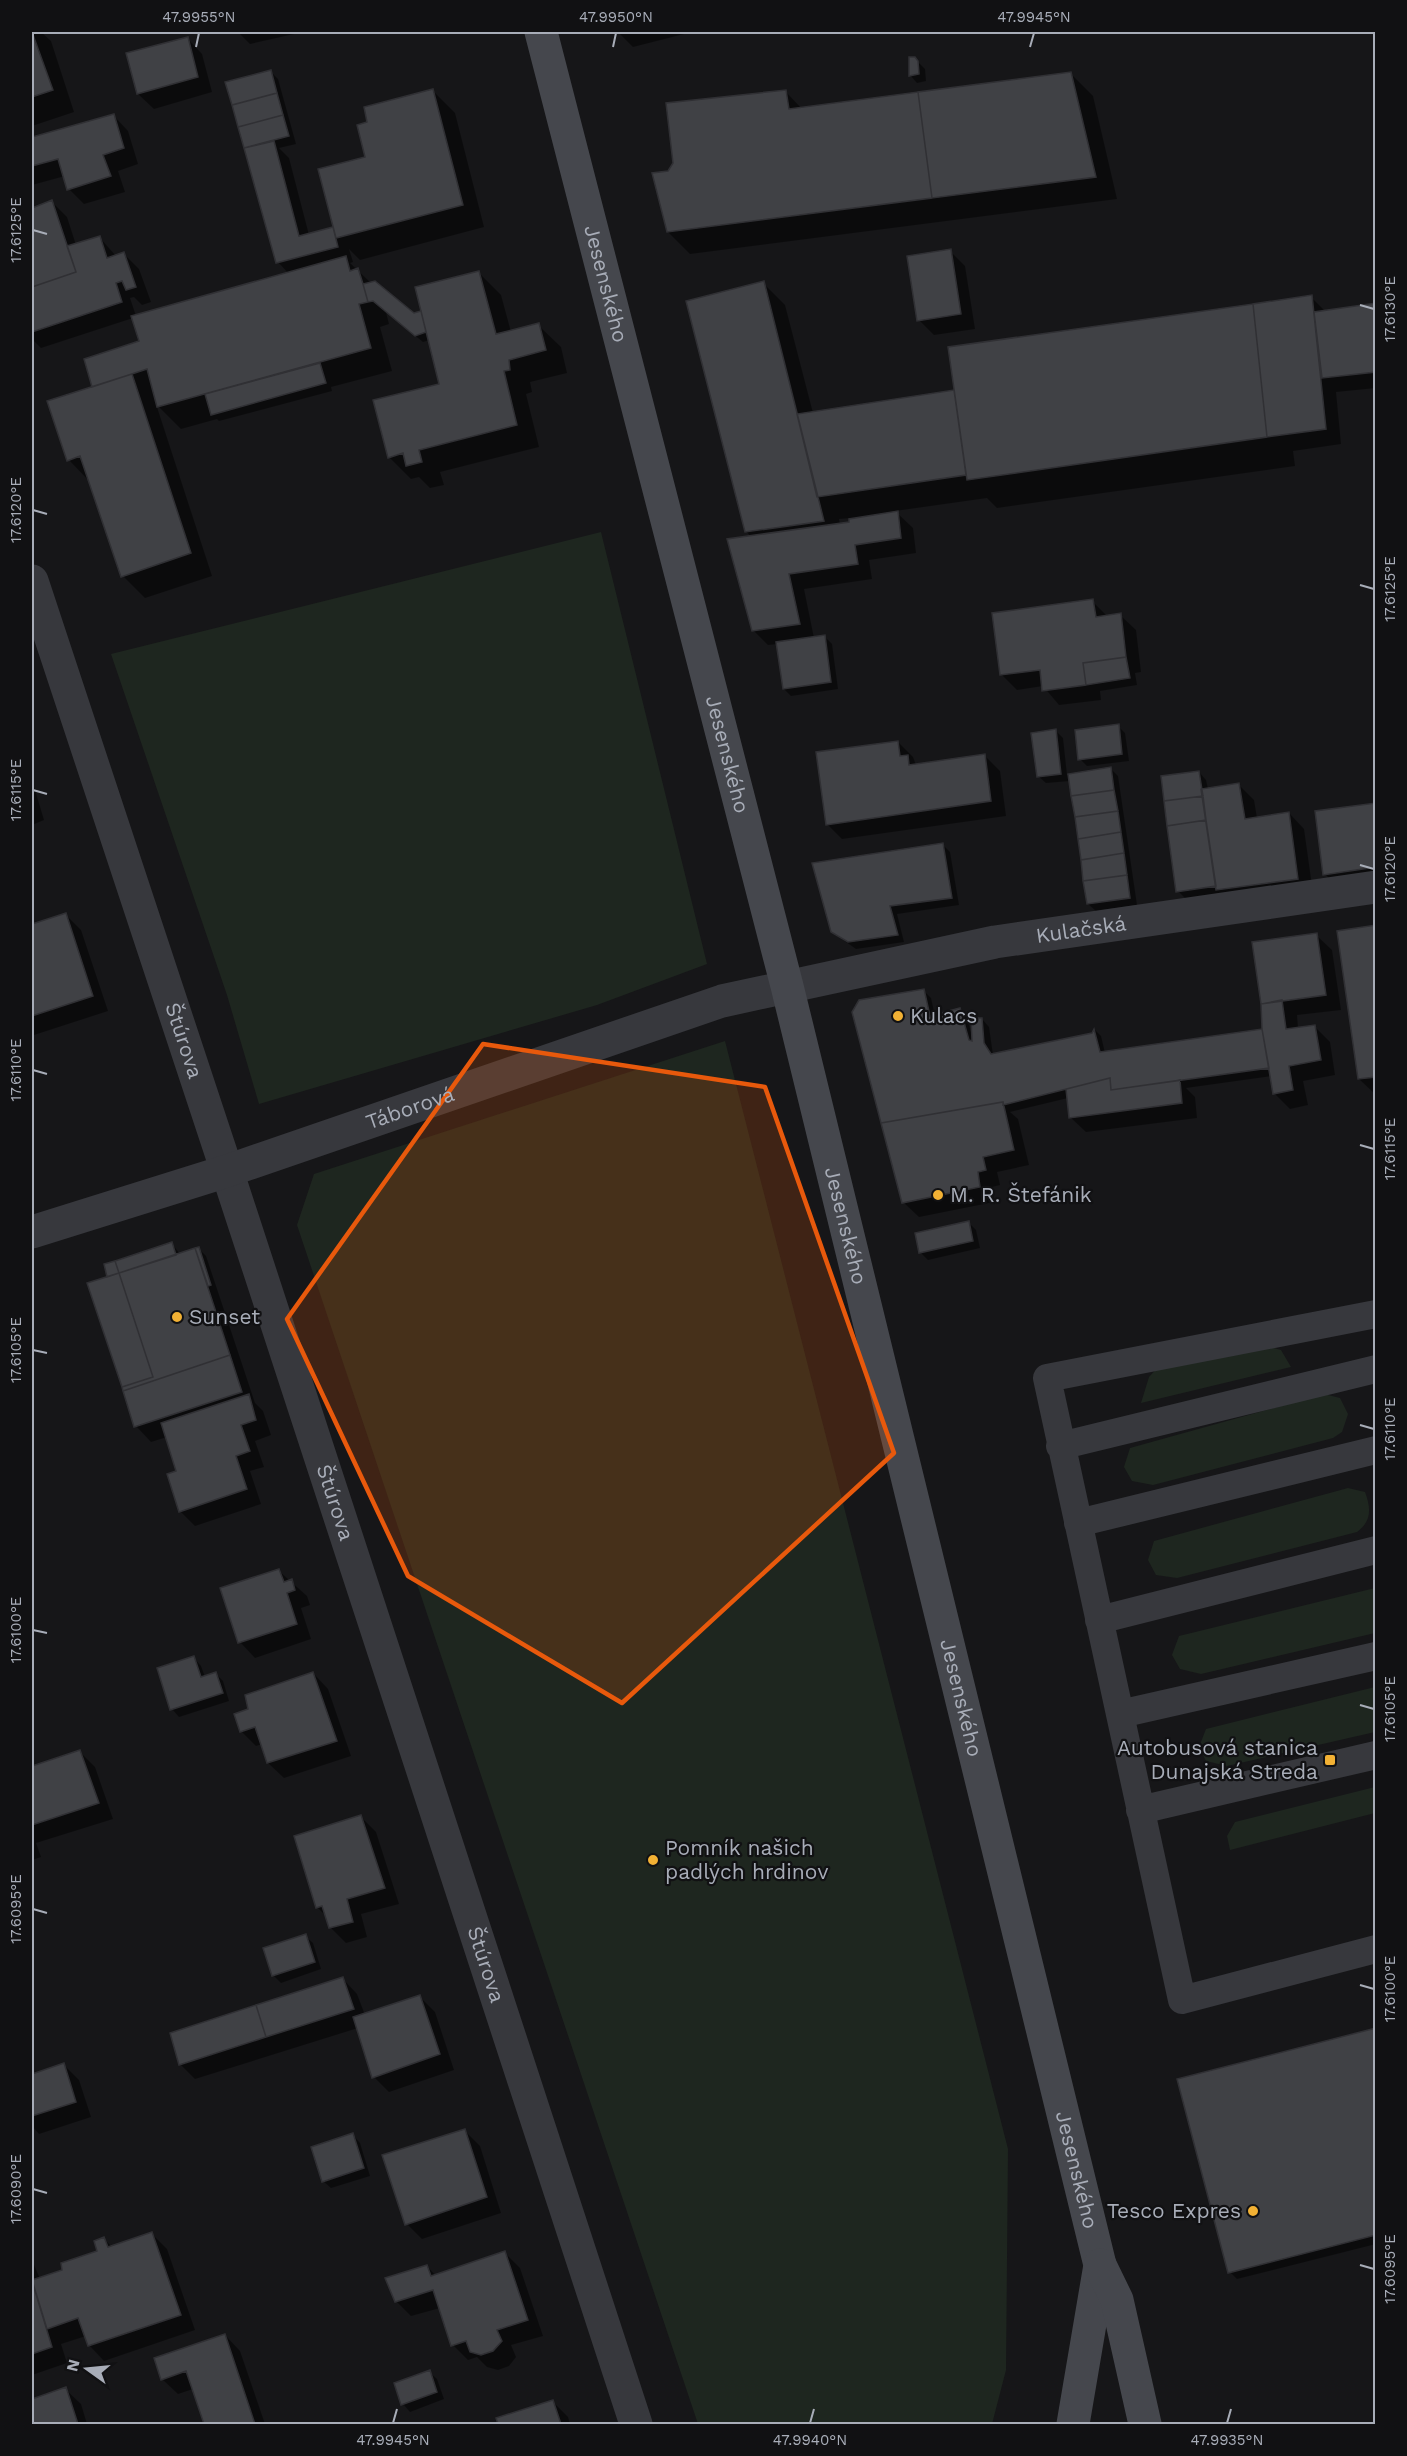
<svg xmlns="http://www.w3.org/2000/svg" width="1407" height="2456" font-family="'Work Sans',sans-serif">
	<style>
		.green { fill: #1e261f }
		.shadow { fill: #0007; fill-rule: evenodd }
		.building { fill: #404145; stroke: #303034; stroke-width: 1.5 }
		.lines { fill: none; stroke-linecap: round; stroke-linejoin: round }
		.lane { stroke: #37383d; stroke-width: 28 }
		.street { stroke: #37383d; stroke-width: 33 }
		.secondary { stroke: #45474d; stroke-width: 33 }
		.marked { fill: #e8590c; fill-opacity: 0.2; stroke: #e8590c; stroke-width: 4.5; stroke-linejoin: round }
		.ticks { fill: none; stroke: #a8adb8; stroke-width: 2 }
		.poi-dot { fill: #f2b134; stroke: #111113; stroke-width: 2 }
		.labels { text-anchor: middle; stroke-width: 4.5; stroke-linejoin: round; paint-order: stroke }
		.street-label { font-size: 21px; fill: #a8adb8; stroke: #111113 }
		.poi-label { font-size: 21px; fill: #a8adb8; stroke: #111113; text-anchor: start }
		.neatline { fill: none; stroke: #a8adb8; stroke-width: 2 }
		.ticks-label { font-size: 15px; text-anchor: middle; fill: #a8adb8 }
	</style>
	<rect width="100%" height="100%" fill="#161618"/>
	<path class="green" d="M601,532l106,432 -110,41 -338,99 -32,-109 -116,-341z
		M725,1041l283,1108 -2,221 -14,54h-294l-401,-1199 17,-51z
		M1270,1347l11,3 10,17 -150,36 8,-26 13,-14z
		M1324,1394l16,4 8,16 -6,18 -9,6 -180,47 -21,-4 -8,-14 6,-19z
		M1348,1488l17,4c6,16 7,29 -8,40l-180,46 -21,-3 -8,-15 6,-19z
		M1375,1588v45l-174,41 -21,-5 -8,-14 7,-19z
		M1375,1687v45l-148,34 -21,-5 -7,-14 7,-18z
		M1375,1787v26l-145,37 -3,-14 8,-14z"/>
	<path class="shadow" d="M32,32h9l10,9 23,71 -42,14z
		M238,32h65l-53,12z
		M618,32h74l-59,15z
		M187,38l15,16 10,38 -58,17 -16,-15z
		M914,58l11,11 1,12 -9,2 -7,-8z
		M271,72l7,7 18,65 -17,4 10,10 20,77 24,-6 3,3 31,-74 2,-35 64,-32 22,22 29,114 -124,33 -11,-11 4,13 -3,1 21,20 42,32 10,-2 56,-40 22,22 10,37 27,-7 23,22 6,26 -37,9 2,10 -6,2 13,53 -99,25 4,13 -14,3 -11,-11 -8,2 -22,-22 52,-72 -11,-45 -7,2 -37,-30 3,12 -9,3 12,44 -61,16 1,4 -113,30 -2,-2 -36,10 -25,-25 56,172 -67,22 -22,-22 -33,-94 -21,-22 25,-72 47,-46 -8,-24 -92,30 -9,-9v-130l20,-7 15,15 9,28 24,-7 16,18 8,-2 15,15 12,33 -9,3 -8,-8 -4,1 6,18 153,-42 -11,-12 -51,-179z
		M1070,73l23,23 24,103 -427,55 -22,-22 1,-60 117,-80 16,17z
		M113,115l15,16 10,33 -20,7 7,21 -41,12 -15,-15 -4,-13 -33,9v-46z
		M950,251l15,15 10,63 -41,6 -15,-15z
		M763,283l22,22 28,108 140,-21 3,3 355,-98 15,15 50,-7v83l-40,4 5,52 -48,7 2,15 -298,42 -10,-10 -92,13 18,17 3,25 -47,7 3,19 -68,10 10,49 10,-2 8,8 6,45 -47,7 -7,-7 -6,-45 -10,1 -15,-15 -2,-93 -5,-6zM851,518v5l-11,2 -1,-6z
		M1092,601l16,16 12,-2 16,15 5,42 -6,1 2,12 -37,6 1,9 -42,5 -16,-19 -26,4 -16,-16z
		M1118,726l7,7 4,28 -42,5 -7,-7z
		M1056,731l7,7 4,37 44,-6 7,7 19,129 -41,6 -8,-7 -18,-123 -24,2 -8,-7z
		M898,742l15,15 3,8 69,-9 15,15 6,45 -164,23 -15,-15z
		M1199,772l7,8 2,9 31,-4 15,15 3,18 32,-5 15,16 9,64 -120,13 -15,-15z
		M32,780l12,40 -12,5z
		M1376,804v80l-36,5 -15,-15z
		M943,845l7,7 9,53 -62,9 7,28 -48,7 -24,-17z
		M66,915l15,15 27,81 -74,24 -2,-2v-107z
		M1376,927v168l-17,-16z
		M1316,935l16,15 9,60 -44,5 1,13 16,-2 16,16 5,33 -32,6 5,24 -18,4 -16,-16 -2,-17 -86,12 9,9 2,21 -111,14 -16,-15 -2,-19 -58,14 8,7 11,46 -32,7 3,13 -8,2 2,15 -75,15 -16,-15 21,-211 7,7 4,18 25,-6 7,7 5,19 10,-17 7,8 4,28 101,-20 1,-5 6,6 4,17 161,-18 -12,-91z
		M968,1222l8,8 4,18 -52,12 -7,-7z
		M172,1244l8,10 18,-6 8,8 49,147 8,8 8,24 -16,6 9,26 -14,4 11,33 -66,22 -15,-15 -2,-39 -11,-35 -16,5 -15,-16 -26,-149z
		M279,1571l28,25 3,9 -9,3 10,31 -56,19 -15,-16z
		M194,1658l7,8 4,11 10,-4 8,8 6,20 -50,16 -7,-8z
		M313,1673l15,16 23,67 -67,22 -16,-15 -6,-19 -6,2 -15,-15 9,-22z
		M80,1752l15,15 18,52 -77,24 5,14 -9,3v-92z
		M360,1816l16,16 23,72 -38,10 6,23 -21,6 -16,-16 -3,-10 -10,-10z
		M305,1936l8,7 8,26 -40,14 -8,-8z
		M342,1978l15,16 8,21 55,-18 15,15 19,58 -65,22 -15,-15 -16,-49 -163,51 -15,-15z
		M1376,2030v214l-139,35 -7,-7z
		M64,2065l15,15 12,37 -52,17 -7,-8v-50z
		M465,2131l15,15 21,67 -79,26 -15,-15z
		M353,2135l7,8 10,33 -39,12 -8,-7z
		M152,2234l15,15 28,81 -91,31 -15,-16 -3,-9 -25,8 6,19 -35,12v-115l8,19 24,-8 35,-19 5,-13 8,8z
		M505,2253l15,15 23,68 -32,9 5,12 -7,9 -11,4 -11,-3 -10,-10 -9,3 -15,-15 -13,-37 -29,8 -15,-15 31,-35 9,10z
		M225,2335l15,16 25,73h-60l-12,-35 -15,5 -16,-15z
		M429,2372l8,7 7,20 -34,13 -7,-8z
		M65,2389l16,15 6,20h-55v-24z
		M552,2401l16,16 2,7h-70l-2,-5z"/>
	<path class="building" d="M32,32l21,58 -21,7z
		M188,37l10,40 -61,17 -11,-41z
		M909,57h6l3,4 1,13 -10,2z
		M271,70l6,23 -45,12 -7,-23z
		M1071,72l25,105 -164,21 -14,-106z
		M433,89l30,116 -127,33 -18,-69 47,-12 -8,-32 10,-3 -3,-15z
		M786,90l3,19 129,-17 14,106 -265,34 -15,-59 16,-2 5,-8 -7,-60z
		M277,93l6,22 -45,12 -6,-22z
		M114,114l10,34 -21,7 8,21 -44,14 -9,-31 -26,7v-29z
		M283,115l6,21 -45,12 -6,-21z
		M274,141l25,95 34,-9 5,20 -62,16 -32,-115z
		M52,200l24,72 -44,15v-79z
		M100,236l7,22 17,-6 12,35 -10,3 -4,-9 -6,2 6,19 -90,30v-45l44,-15 -9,-26z
		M951,249l10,65 -44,7 -10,-65z
		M346,256l4,15 8,-3 5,16 5,18 -9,2 12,44 -214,59 -10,-38 -55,18 -8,-28 55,-18 -8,-25z
		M479,271l17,63 43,-11 7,27 -37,10 1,10 -6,1 13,54 -98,25 3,12 -16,4 -3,-13 -15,5 -15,-58 66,-16 -24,-97z
		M375,281l39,32 7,-2 5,21 -11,4 -42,-35 -5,1 -5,-18z
		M764,281l60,240 -79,11 -59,-231z
		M1312,295l14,134 -59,8 -14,-133z
		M1376,303v69l-54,6 -8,-66z
		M1253,304l14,133 -300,43 -19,-133z
		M320,363l6,20 -115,32 -6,-21z
		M132,374l59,179 -70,24 -41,-121 -13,5 -20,-60z
		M954,390l12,85 -149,22 -20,-83z
		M898,511l3,27 -46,7 3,19 -69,10 11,50 -48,7 -25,-92 122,-17v-3z
		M1093,599l3,18 25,-4 5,44 -43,6 3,22 -44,6 -2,-21 -40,5 -8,-62z
		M825,635l6,47 -48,7 -7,-47z
		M1126,657l4,21 -44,7 -3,-22z
		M1119,724l3,30 -44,6 -3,-30z
		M1056,729l5,45 -24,3 -6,-44z
		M898,741l2,15 8,-1 1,10 76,-11 6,47 -165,24 -10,-73z
		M1111,767l3,23 -43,6 -3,-22z
		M1199,771l4,25 -39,5 -3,-25z
		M1239,783l6,36 44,-7 9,67 -82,11 -15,-101z
		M1114,790l4,21 -43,6 -4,-21z
		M1203,796l3,24 -39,6 -3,-25z
		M1376,803v64l-53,8 -8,-64z
		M1118,811l3,21 -43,7 -3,-22z
		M1206,820l10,66 -40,6 -9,-66z
		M1121,832l3,21 -43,7 -3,-21z
		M943,843l9,55 -62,8 8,29 -50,7 -17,-10 -19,-69z
		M1124,853l3,22 -44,6 -2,-21z
		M1127,875l3,23 -43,6 -4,-23z
		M66,913l27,83 -61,20v-92z
		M1376,925v152l-18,2 -21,-148z
		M1317,933l9,62 -65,9 -9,-62z
		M924,989l6,27 30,-8 9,32 3,1 -1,-23h11l2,25 7,11 101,-21 2,-4 6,23 162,-23 7,39 -158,22 -1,-12 -107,27v-3l-122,21 -29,-111 7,-12z
		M1282,1000l4,29 29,-4 6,35 -32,6 4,24 -20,4 -11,-65 -1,-25z
		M1110,1078l1,12 69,-10 2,23 -113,15 -3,-29z
		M1003,1102l11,48 -31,7 3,13 -8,2 2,15 -78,16 -21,-80z
		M969,1221l4,20 -54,12 -4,-20z
		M172,1242l4,13 -57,18 -4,-12z
		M199,1247l12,38 -3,1 -13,-38z
		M195,1248l35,107 -107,36 -1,-4 31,-10 -34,-104z
		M115,1261l4,12 -12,4 -3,-13z
		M119,1273l34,104 -31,10 -35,-104z
		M230,1355l12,37 -108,35 -11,-36z
		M249,1394l7,26 -15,5 9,26 -14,5 11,33 -68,23 -12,-38 9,-3 -15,-48z
		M279,1569l5,13 8,-3 3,11 -8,3 10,31 -59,19 -18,-55z
		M194,1656l7,21 15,-5 7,21 -53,17 -13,-42z
		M313,1672l24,69 -70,22 -12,-36 -15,5 -6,-18 14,-5 -3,-14z
		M80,1750l19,53 -67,22v-59z
		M361,1815l24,73 -38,11 6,23 -24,6 -7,-22 -6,2 -22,-72z
		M306,1934l9,28 -43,14 -9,-28z
		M343,1977l11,32 -88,28 -10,-32z
		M420,1995l20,59 -68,24 -19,-61z
		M256,2005l10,32 -87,28 -9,-32z
		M1376,2028v207l-148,38 -51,-194z
		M64,2063l12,39 -44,14v-42z
		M465,2129l22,68 -82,28 -23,-70z
		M353,2133l11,35 -42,14 -11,-35z
		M152,2232l29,83 -93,31 -10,-28 -31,11 -15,-49 30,-10 -1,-7 36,-12 -3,-10 10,-4 4,10z
		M505,2251l23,69 -31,10 5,11 -9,10 -12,4 -11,-3 -4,-11 -15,5 -18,-56 -38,12 -10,-24 42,-13 4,11z
		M32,2281l20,66 -20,7z
		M225,2334l30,90h-51l-18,-53 -25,9 -7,-22z
		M430,2370l7,22 -36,13 -7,-22z
		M66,2387l12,37h-46v-25z
		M553,2400l8,24h-63l-2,-6z"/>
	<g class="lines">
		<path class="lane" d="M1376,1314l-329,64 135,622 194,-51
			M1060,1446l316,-77
			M1078,1523l298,-73
			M1099,1620l277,-70
			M1120,1714l256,-58
			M1140,1810l236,-55"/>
		<g class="street">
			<path id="s1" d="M32,581l195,590 409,1253"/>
			<path id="s2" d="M32,1232l195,-61 495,-170 273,-59 381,-55"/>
		</g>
		<g class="secondary">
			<path id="s3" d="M541,32l246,954 313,1279 -27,159"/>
			<path d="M1100,2265l17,35 28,124"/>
		</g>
	</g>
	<path class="marked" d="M483,1044l282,43 129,366 -272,250 -214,-127 -121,-257z"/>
	<path class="ticks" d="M196,47l3,-14M613,47l3,-14M1030,47l4,-14M33,230l14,4M1360,305l14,4M33,510l14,4M1360,585l14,4M33,790l14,4M1360,865l14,4M33,1070l14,4M1360,1145l14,4M33,1350l14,3M1360,1425l14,4M33,1630l14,3M1360,1705l14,4M33,1909l14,4M1360,1985l14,4M33,2189l14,4M1360,2265l14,4M393,2423l4,-14M810,2423l4,-14M1227,2423l4,-14"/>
	<g class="poi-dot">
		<circle cx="898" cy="1016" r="6"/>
		<circle cx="938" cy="1195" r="6"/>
		<circle cx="177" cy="1317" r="6"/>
		<rect x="1324" y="1754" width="12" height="12" rx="3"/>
		<circle cx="653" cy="1860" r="6"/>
		<circle cx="1253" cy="2211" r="6"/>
	</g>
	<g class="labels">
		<g class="street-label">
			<text dy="7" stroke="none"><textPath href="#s3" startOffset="260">Jesenského</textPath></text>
			<text dy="7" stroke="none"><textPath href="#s3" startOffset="746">Jesenského</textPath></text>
			<text dy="7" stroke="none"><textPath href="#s2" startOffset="1094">Kulačská</textPath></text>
			<text dy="7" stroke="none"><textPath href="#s1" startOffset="484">Štúrova</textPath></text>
			<text dy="7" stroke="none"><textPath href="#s2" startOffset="398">Táborová</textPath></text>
			<text dy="7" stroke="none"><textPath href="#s3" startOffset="1232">Jesenského</textPath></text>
			<text dy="7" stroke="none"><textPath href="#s1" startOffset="970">Štúrova</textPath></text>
			<text dy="7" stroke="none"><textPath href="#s3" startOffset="1718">Jesenského</textPath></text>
			<text dy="7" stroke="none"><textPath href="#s1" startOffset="1456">Štúrova</textPath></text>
			<text dy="7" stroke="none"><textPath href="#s3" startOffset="2204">Jesenského</textPath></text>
		</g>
		<g class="poi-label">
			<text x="910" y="1023">Kulacs</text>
			<text x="950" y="1202">M. R. Štefánik</text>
			<text x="189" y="1324">Sunset</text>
			<text x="1318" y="1755" text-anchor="end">Autobusová stanica<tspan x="1318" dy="24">Dunajská Streda</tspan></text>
			<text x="665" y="1855">Pomník našich<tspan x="665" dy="24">padlých hrdinov</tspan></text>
			<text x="1241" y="2218" text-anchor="end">Tesco Expres</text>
		</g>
	</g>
	<rect width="1407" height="2456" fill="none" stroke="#111113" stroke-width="66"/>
	<g transform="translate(87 2369) rotate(285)" stroke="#111113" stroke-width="4.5" paint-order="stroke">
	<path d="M0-4.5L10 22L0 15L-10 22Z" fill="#a8adb8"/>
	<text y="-9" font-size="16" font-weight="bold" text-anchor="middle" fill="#a8adb8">N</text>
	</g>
	<rect x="33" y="33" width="1341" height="2390" class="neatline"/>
	<g class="ticks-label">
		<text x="199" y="22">47.9955°N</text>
		<text x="616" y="22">47.9950°N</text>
		<text x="1034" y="22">47.9945°N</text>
		<text transform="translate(16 230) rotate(-90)" y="5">17.6125°E</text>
		<text transform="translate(1390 309) rotate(-90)" y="5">17.6130°E</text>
		<text transform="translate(16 510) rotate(-90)" y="5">17.6120°E</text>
		<text transform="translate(1390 589) rotate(-90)" y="5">17.6125°E</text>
		<text transform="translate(16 790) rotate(-90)" y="5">17.6115°E</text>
		<text transform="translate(1390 869) rotate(-90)" y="5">17.6120°E</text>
		<text transform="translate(16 1070) rotate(-90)" y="5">17.6110°E</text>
		<text transform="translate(1390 1149) rotate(-90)" y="5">17.6115°E</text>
		<text transform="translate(16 1350) rotate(-90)" y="5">17.6105°E</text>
		<text transform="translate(1390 1429) rotate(-90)" y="5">17.6110°E</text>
		<text transform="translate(16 1630) rotate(-90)" y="5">17.6100°E</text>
		<text transform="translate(1390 1709) rotate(-90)" y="5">17.6105°E</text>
		<text transform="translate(16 1909) rotate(-90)" y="5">17.6095°E</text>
		<text transform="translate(1390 1989) rotate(-90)" y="5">17.6100°E</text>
		<text transform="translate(16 2189) rotate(-90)" y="5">17.6090°E</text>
		<text transform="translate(1390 2269) rotate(-90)" y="5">17.6095°E</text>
		<text x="393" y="2445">47.9945°N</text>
		<text x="810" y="2445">47.9940°N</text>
		<text x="1227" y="2445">47.9935°N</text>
	</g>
</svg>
